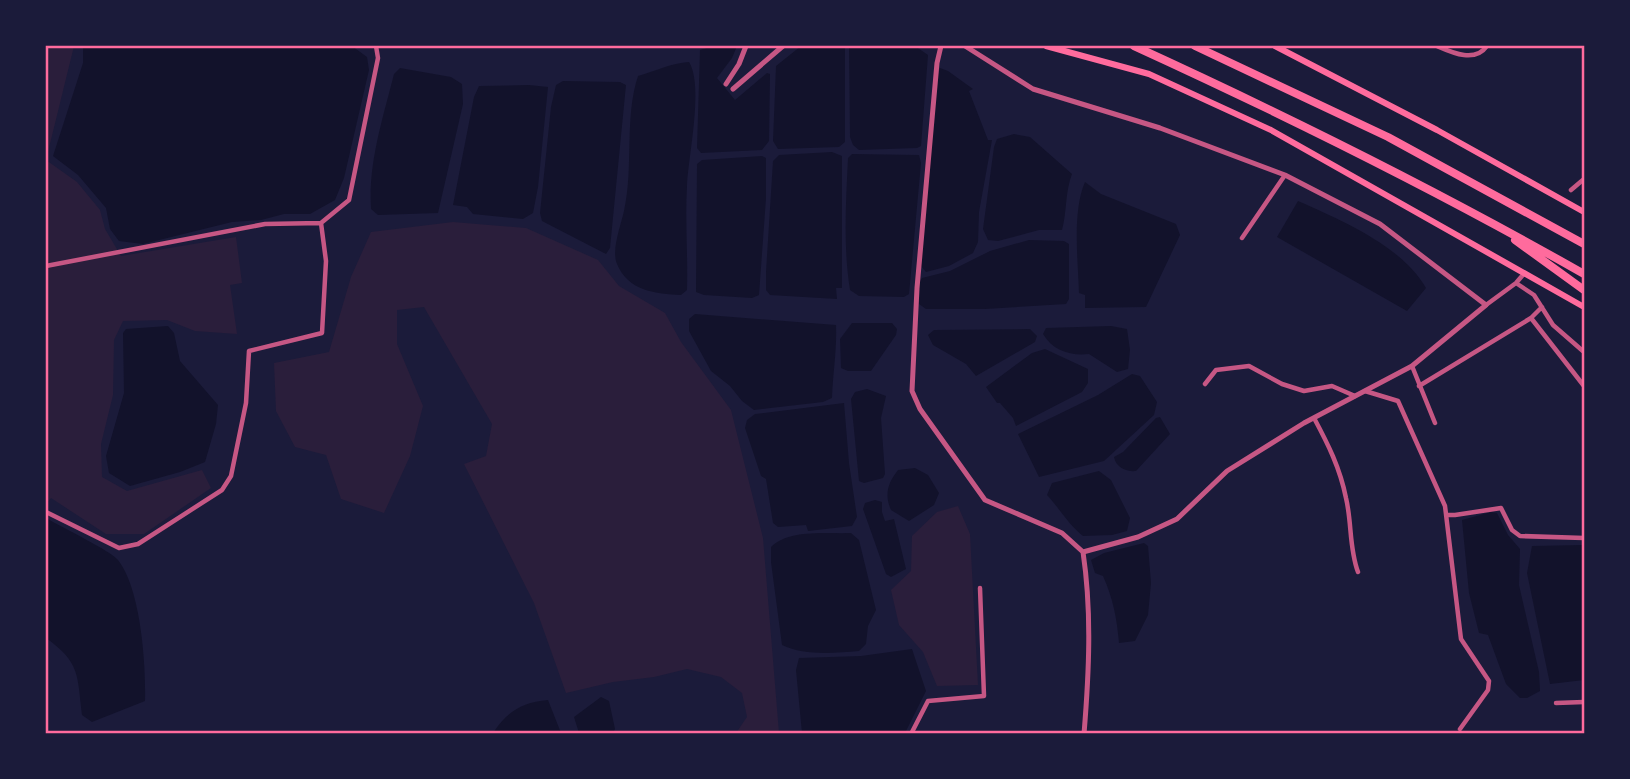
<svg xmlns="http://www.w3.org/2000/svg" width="1630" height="779" font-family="Cabin,sans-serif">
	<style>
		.green { fill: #2a1e3b }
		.water { fill: #12122b }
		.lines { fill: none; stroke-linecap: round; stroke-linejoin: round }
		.minor { stroke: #c65784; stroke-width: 4.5 }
		.tertiary { stroke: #c65784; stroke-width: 5 }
		.secondary { stroke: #ff6b9d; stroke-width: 6 }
		.motorway { stroke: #ff6b9d; stroke-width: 8 }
		.neatline { fill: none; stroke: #ff6b9d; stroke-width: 2.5 }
	</style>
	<rect width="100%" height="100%" fill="#1b1b3a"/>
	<path class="green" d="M46,46h28l-28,114 31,22 23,28 5,19 16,27 115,-19 6,46 -12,2 7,49 -42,-3 -28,-11 -44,1 -9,19 -1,55 -12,49 1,33 25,14 75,-21 9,18 -67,46h-38l-55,-36 -5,6z
		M453,222l73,6 72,32 21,26 46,27 16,29 50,68 32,128 16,195h-43l11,-16 -5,-24 -21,-16 -34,-8 -33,8 -41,5 -47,11 -32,-90 -70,-139 22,-8 6,-32 -68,-117 -27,3v34l26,62 -13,50 -26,57 -43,-14 -15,-44 -31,-8 -19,-36 -2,-48 55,-11 22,-75 20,-45z
		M958,506l12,28 8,151 -41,1 -14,-34 -24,-27 -8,-35 20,-19 1,-35 25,-24z"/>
	<path class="water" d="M83,46h269l15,11 2,13 -25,108 -9,22 -25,14h-26l-23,6 -29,2 -89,22 -24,-3 -9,-12 -4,-21 -28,-33 -25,-19 30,-93z
		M714,46h23l-5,12 -15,20 18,22 32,-27 3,1 -1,67 -7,9 -61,3 -4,-5 3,-98z
		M801,46h44v96l-6,5 -61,2 -5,-8 3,-75z
		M849,46h66l13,9 -7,91 -4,2 -58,2 -6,-5 -3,-8z
		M689,62c15,24 -1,95 -2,124 -2,35 1,70 0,104l-6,5c-25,-1 -53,-4 -64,-31 -6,-14 4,-39 7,-53 10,-45 0,-92 14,-135 18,-5 33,-13 51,-14z
		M400,68l51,9 11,7 1,20 -25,109 -60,2 -7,-6c-3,-46 12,-91 23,-135z
		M940,68l8,3 25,18 -4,2 19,49h4l-13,72 -1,30 -5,11 -24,13 -23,6 -5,-6 16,-188z
		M563,81l57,1 6,3 -16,163 -4,6 -64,-33 -2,-8 11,-106 5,-22z
		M529,85l19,2 -10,100 -5,26 -10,6 -50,-5 -6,-7 -14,-2 21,-108 5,-11z
		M1014,134l16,3 42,37c-7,18 -5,37 -10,56h-23l-41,11 -10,-1 -5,-11 11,-82 3,-8z
		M832,152l10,4v132h-6l1,11 -67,-4 -4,-5v-18l7,-111 6,-6z
		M852,154l67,1 2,8 -12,131 -5,3 -45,-1 -9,-6c-7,-43 -4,-89 -2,-132z
		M762,156l4,2v40l-7,97 -7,3 -48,-3 -8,-3 1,-128 5,-4z
		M1085,182l16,12 75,30 4,11 -34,72 -61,1v-13l-6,-2c-1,-33 -7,-81 6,-111z
		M1298,201c43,19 104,45 128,87l-19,23 -130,-74z
		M1029,240l35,1 5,3v55l-3,5 -81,5h-59l-7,-5 1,-23 2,-3 28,-7 40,-20z
		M695,314l141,11c1,25 -3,47 -4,73l-9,4 -69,8 -12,-9 -12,-15 -19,-15 -22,-40v-12z
		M852,323h40l5,6 -1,6 -25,36h-23l-7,-3 -1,-29z
		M168,326l6,7 6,28 38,44 -2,19 -11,38 -25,10 -50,14 -21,-13 -3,-17 18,-63 -1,-60 3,-4z
		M1111,326l16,3 3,21 -2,19 -11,3 -28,-18c-18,2 -36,-3 -46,-20l3,-6z
		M1030,329l7,7 -2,6 -59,34 -10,-12 -33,-19 -5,-10 6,-5z
		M1045,349l43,20v14l-6,9 -66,34 -3,-8 -13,-15h-3l-11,-16 46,-34z
		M1132,374l8,2 17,26 -3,13 -50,46 -65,16 -21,-43 80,-39z
		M867,389l19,7 -5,22 4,56 -2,4 -19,5 -5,-2 -8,-82 4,-7z
		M844,403l5,60 8,54 -5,9 -44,5 -2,-6 -28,2 -5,-4 -7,-44 -5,-3 -16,-48 2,-8 8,-6z
		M1160,417l10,17 -34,37c-9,1 -20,-3 -22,-14l9,-5 33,-34z
		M915,468l13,7 11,18 -5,12 -25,16 -18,-11c-7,-16 -3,-27 7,-40z
		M1099,471l12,9 19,38 -3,13 -15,4 -29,1c-14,-11 -24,-28 -36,-41l5,-12z
		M875,500l7,2v10l3,9 9,-2 12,50 -15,8 -5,-3 -23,-65 2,-6z
		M1491,512l6,1 11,22 12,14 -1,36 20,87 1,19 -13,7h-7l-14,-14 -18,-49 -9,-2 -10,-40 -7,-73z
		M48,519c13,8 63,32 70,41 23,29 28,105 27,141l-53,21 -10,-7c-5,-39 -1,-52 -36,-77v-113z
		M851,533l8,7 17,70 -8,16 -2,18 -7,7c-24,2 -55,5 -77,-6l-11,-83v-15c18,-18 56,-13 80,-14z
		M1144,543l4,3 3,37 -3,32 -13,26 -16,2c-2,-24 -6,-45 -16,-67l-8,-3 -4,-13 13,-7z
		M1584,545v135l-34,4 -23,-111 5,-27z
		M912,649l14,42 -21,42h-103l-6,-63 3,-12 62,-2z
		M601,697l8,4 6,28 -2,4h-34l-5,-16z
		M548,700l13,33h-68c14,-21 29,-31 55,-33z"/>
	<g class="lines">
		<path class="minor" d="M1437,46c16,7 38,17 50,0
			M1571,190l13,-11
			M1242,238l43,-63
			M46,266l219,-42 56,-1
			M1516,283l18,12 19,30 31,27
			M1486,305l30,-22 6,-7
			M1542,307l-11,11 53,68
			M1412,366l23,57
			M1205,384l11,-14 33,-4 33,18 22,7 28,-5 23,10
			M1419,386l112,-68
			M1365,391l33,10 47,105 16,133 28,42 -1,9 -28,39
			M1314,418c14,26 26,50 32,80 6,25 3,50 12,74
			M46,512l73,36 19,-4 84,-54 9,-14 15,-73 3,-52 73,-18 4,-72 -5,-38 28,-23 29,-142 -2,-12
			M1446,515h9l46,-7 11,22 8,6 64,2
			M1556,703l28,-1
			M911,734l17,-33 56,-5 -4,-108"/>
		<path class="tertiary" d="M941,46l-4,17 -20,225 -5,103 8,18 65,91 77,33 21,19
			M965,46l68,43 127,39 125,47 95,49 106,81 -74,61 -108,57 -77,48 -50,48 -39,18 -55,15
			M726,84l13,-20 7,-18
			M733,89l50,-43
			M1083,552c9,60 6,121 1,182"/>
		<path class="secondary" d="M1046,46l103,28 122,56 313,177
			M1275,46l162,84 147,82"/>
		<path class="motorway" d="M1134,46c153,70 304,145 450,228
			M1195,46l193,91 196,107
			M1515,240l69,50"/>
	</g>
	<rect width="1630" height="779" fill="none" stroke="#1b1b3a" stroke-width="94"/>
	<rect x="47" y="47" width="1536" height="685" class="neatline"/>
</svg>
